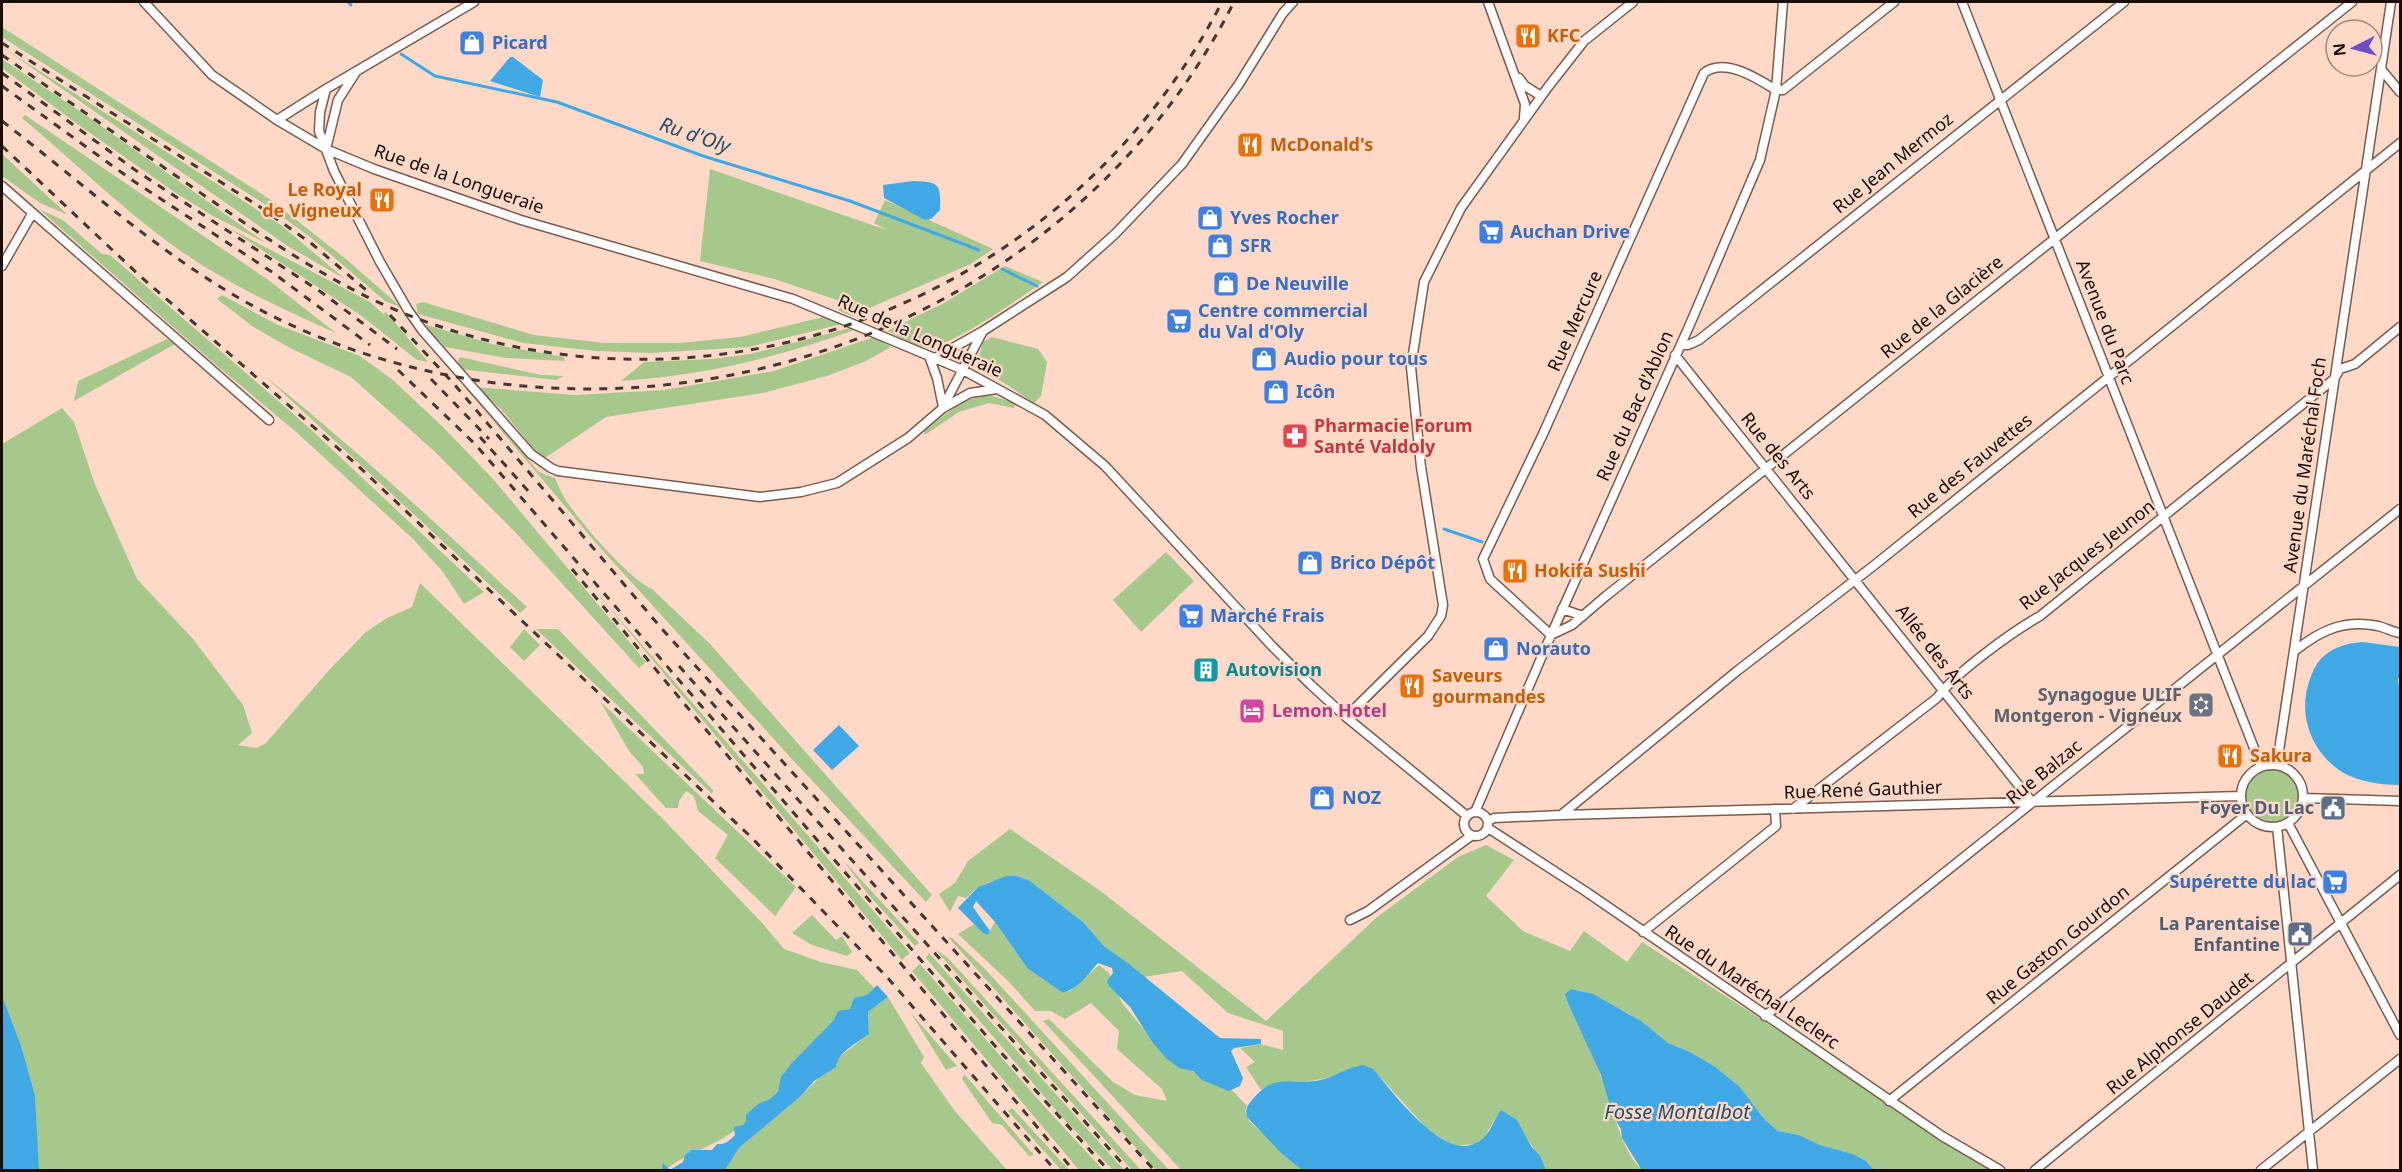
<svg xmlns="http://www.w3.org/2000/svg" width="2402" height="1172" font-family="'Noto Sans',sans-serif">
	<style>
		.green { fill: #a6c88d }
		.water { fill: #40a9e5 }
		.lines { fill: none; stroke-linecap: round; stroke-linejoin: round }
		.stream { stroke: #40a9e5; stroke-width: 3 }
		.minor-casing { stroke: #7a5b4d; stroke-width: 11 }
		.minor { stroke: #fff; stroke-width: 8 }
		.rail { stroke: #47362e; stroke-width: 3; stroke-dasharray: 8 8; stroke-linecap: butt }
		.labels { text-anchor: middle; stroke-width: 4.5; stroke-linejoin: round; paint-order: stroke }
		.food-label { font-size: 18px; font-weight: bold; fill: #c56008; stroke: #fed9c8; text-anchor: start }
		.shop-label { font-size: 18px; font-weight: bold; fill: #366cbe; stroke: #fed9c8; text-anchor: start }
		.street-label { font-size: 18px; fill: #180d07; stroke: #fed9c8 }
		.health-label { font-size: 18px; font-weight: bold; fill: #be3a42; stroke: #fed9c8; text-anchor: start }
		.culture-label { font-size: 18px; font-weight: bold; fill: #0d838f; stroke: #fed9c8; text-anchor: start }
		.worship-label { font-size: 18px; font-weight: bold; fill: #5b616d; stroke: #fed9c8; text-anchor: end }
		.hotel-label { font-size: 18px; font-weight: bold; fill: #b23c85; stroke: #fed9c8; text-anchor: start }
		.service-label { font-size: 18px; font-weight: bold; fill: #4e5e75; stroke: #fed9c8; text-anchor: end }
		.water-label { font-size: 20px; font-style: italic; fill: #254f68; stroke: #fed9c8 }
	</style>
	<rect width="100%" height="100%" fill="#fed9c8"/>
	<path class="green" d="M2,27l269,173 75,59 56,49 -17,-7 -75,-64 -44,-32 -264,-168z
		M2,47l279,178 64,54 -56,-32z
		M2,59l85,57 179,127 -53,-27 -37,-23 -96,-67 -78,-58z
		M25,115l242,164 69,54c-45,-20 -89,-40 -131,-66 -66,-41 -123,-99 -183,-149z
		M2,154l66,61 -28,-12 -38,-27z
		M710,169l177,61 -13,-7 11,-23 108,49 -22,15 -120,52 -13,-6 2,-9 -66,-22 -74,-18z
		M39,209l24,11 39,34 8,1 196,170 178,167 -20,12 -21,-32 -30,-33 -118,-108 -80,-67z
		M227,227l143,75 13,12 3,-2 42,50 -11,-2 -54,-43z
		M1005,266l38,16c-22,15 -93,67 -117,65 -12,-1 -28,-11 -39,-16l57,-28z
		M222,295l56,30 82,31 33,24 51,48 50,52 152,182 -7,6 -123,-135 -83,-83 -82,-73 -61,-29 -38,-22 -35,-27z
		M423,302l111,33 71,8h74l61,-6 83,-20 19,7 -93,23 -98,6 -55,-2 -73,-8 -105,-29 -2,-10z
		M423,324l73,21 68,12 1,4 -59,-3 -61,-11z
		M850,328l7,1c-77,28 -154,47 -236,52l23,-19 67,-3 39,-5z
		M874,337l17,10 -27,15 -37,14 -64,17 -157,24 -61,41 -11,-9 -34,-41 -25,-21 100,8 89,-5 110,-19z
		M992,337l46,12 9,13 -6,34 -7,7 -54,-36 -2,-6 5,-19z
		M167,339l8,5 -101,57 4,-20z
		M460,357l81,18 23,1 -8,4 -97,-11 -1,-9z
		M265,376c91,73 176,152 262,231l-7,6z
		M462,384l77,88 16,6c3,7 6,14 10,21 15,23 63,79 87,90l58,55 222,251 -6,7 -136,-145 -195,-215z
		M989,395l26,8 -1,5 -25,-5 -30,9 -34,23 -1,-4 39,-30z
		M62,408l12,14 20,60 43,97 56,60 50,66 9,28 -14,12 18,3 9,-4 65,-75 36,-37 21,-14 25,-11 8,-24 243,236 100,105 21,25 37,13 36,8 20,21 -93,92 -29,34 -33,22 -44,22 -13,9h-634l-29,-166v-560z
		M1166,552l28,29 -53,51 -28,-32z
		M597,593l313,360 -8,7z
		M524,629l16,16 -16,16 -14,-14z
		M536,629h22l155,161 -1,4z
		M600,701l196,186 -21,29 -60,-58 13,-23 -30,-24 -4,-15 -8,-5 -7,10 -1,7h-12l-31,-34h9l-1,-7 -14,-16z
		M2246 796a27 27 0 1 1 54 0a27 27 0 1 1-54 0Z
		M1010,829l92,63 164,129 110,-103 82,-61 28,-12 28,15 -28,36 37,35 47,20 14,-20 43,31 15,-20 352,228h-120l-8,-9 -13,-7 -33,-9 -21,-10 -21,-4 -13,-11 -25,-33 -26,-21 -24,-14 -22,-9 -40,-30 -43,-21 -14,-3 -6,5 2,7c12,24 24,49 33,73 11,25 21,81 43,96h-101c-7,-29 -21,-38 -44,-56l-13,22 -10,8 -20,2 -26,-15 -47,-52 -25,-13c-12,6 -27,12 -41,14 -21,4 -33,-4 -55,10l-15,-23 9,-5 -15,-14 21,-4 22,6v-19l-55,-18 -46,-42 -38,6 -39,-30 -22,-25 -53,-41h-38l-14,6 -12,11 -8,-2 -8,16 -11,-18 16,-11 13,-22z
		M843,860l76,83 -4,3 -48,-53z
		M812,915l24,25 6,-4 10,16 -5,4 -35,-11 -20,-12z
		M995,922l31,45 37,26 7,-2 29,-26 10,8 13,30 35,42 50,37 26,9 14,15 -2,5 4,10 21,19 12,14 20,16h-121l-138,-149 6,-2 64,63 22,13 32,6 -5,-12 -45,-40 2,-18 -28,-28 -26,16 -14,-8h-16l-26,-29 -51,-48 16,-10 13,11z
		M948,937l4,1 33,31 184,201h-13z
		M935,949l13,9 193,212h-9z
		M929,953l195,217h-11l-52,-54 -135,-158z
		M920,964l123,141 60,65h-24l-167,-199z
		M888,997l36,60 -3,6 33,47 53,60h-282l14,-22 62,-52 42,-42 26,-20 -1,-22z
		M911,1013l46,53 -11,4z
		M964,1074l70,81 -5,1 -27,-31 -10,-2 -30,-44z
		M1012,1108l57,62h-8l-53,-59z"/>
	<path class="water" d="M510,57h3l30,23 -3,17 -50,-16z
		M913,181c26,1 28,2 27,29l-9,9 -6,1 -41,-22 -1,-13z
		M2363,642l37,5v28l-2,5 2,13v92c-19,0 -41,-3 -58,-13 -31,-20 -45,-58 -32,-93 3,-9 7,-17 14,-23 11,-10 25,-13 39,-14z
		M839,725l20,21 -27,24 -19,-20z
		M1006,876h10l14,5 53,41 22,25 24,17 91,74 41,1v5l-27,4 -3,3 12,27 -3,8 -11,5 -27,-11 -9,-9 -14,-3 -13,-10 -13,-15 -23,-36 -21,-21 -2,-5 6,-8 -1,-5 -14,-5 -2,2c-9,11 -19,24 -33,28l-36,-25 -32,-46 -19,-21 -3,6 17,24 -2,4 -5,-2 -25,-25 20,-21z
		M877,985l11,12 -20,15 1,22c-10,8 -32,18 -33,33l-22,14 -13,15 -62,52 -14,22h-63l1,-7 7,7 13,-8 2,-7 7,-5h20l5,-6c8,1 12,-3 18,-9l-1,-8 9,-2 3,-4v-6l12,-11 12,-5 8,-8 3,-14 11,-14 42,-43 4,-9 12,-2 4,-11 13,-3z
		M1571,989l22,5 48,27 27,22 22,9 24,14 26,21 25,33 13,11 21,4 21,10 33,9 13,7 8,9 -233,-1 -19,-31 -1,-9 -8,-13 -12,-41 -34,-74 -2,-7z
		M2,996l19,50 14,50 4,74h-37z
		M1363,1065l10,4c19,22 70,92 103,74 15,-8 16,-21 25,-33l16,10 14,26 9,10 6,14h-244l-20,-16 -35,-37c-2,-8 0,-11 5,-17 23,-27 34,-16 63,-19 17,-2 32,-14 48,-16z"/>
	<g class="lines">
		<path class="stream" d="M348,2l3,3
			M401,54l34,22 122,26 146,54 147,45 129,49
			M1002,269l35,17
			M1444,529l38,13"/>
		<defs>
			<path id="minor" d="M144,2l68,73 65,45 49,29 48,20 147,51 272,79 170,71 82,45 60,51 167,180 39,39 35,32 121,99
				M474,2l-148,87 -6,23 -1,19 15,40 46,91 28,48 14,20 109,124 20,14 7,3 202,26 41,-5 36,-9 71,-45 35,-30 27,-15 27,-4
				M1488,2l37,102 -1,14
				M1962,2l299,764
				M2381,69l19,23
				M1519,78l6,8 16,10
				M1776,90c-19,-12 -52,-33 -72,-17l-161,361 -60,125 7,20 61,56 21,-10 34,-29 746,-594
				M1776,90h7l111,-88
				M277,120l49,-31
				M326,149l12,-49 18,-28
				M2,186l267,234
				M2,266l30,-52
				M1681,345h7l11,-5 425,-338
				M1675,355l357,447
				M929,356l8,22 6,29
				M935,358l48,-27 84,-54 48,-43 67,-70 57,-80 44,-71 10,-11
				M943,407l40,-76
				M1562,609l21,7
				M2296,650c25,-20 49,-31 82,-24 8,2 15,6 22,7
				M1346,717l82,-81 13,-20 2,-11 -22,-138 -10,-100 13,-85 37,-74 87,-121 36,-46 49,-39
				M2277,764l114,-762
				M2241 796a31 31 0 1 1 62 0a31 31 0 1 1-62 0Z
				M2304,798l96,3
				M1793,809l144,-111c18,-25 75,-66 103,-82l294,-237 6,-10 15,-5 45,-37
				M1464 824a12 12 0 1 1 24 0a12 12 0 1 1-24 0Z
				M1475,812l76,-177 140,-313 69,-162 16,-70 7,-88
				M1561,815l176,-144 135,-104 528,-424
				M1488,821l6,-3 67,-3 680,-19
				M2288,823l112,212
				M2277,827l36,343
				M1488,828l97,63 357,245 58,34
				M1350,920l18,-9 103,-75
				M1643,932l133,-106 -1,-17
				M1765,1016l635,-507
				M1889,1101l358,-287
				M2035,1170l365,-295
				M2261,1170l139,-111"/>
		</defs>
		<use href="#minor" class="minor-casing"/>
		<use href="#minor" class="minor"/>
		<path class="rail" d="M2,43l258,164 52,37 54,46
			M2,55c63,44 127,88 190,132 67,46 135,95 211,126 313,126 666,-14 819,-311
			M2,73l136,99 183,120 76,57
			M2,86l130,94 140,92 98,73
			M2,121c96,74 185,159 298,208 342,150 764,10 934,-327
			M2,146l138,130 215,187 396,374 135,139 169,194
			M390,315l64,69 208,245 492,541
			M398,370l77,74 521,603 112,123
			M431,379l58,60
			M480,437l50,56
			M572,569l501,601
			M679,666l449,504"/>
	</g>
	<defs>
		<symbol id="restaurant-square" viewBox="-11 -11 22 22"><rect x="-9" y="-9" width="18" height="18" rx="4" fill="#e8710a" stroke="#fed9c8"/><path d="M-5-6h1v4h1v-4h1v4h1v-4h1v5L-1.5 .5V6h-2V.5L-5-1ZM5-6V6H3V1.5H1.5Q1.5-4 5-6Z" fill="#fff"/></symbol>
		<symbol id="shop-square" viewBox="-11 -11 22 22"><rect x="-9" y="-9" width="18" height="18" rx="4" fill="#3f7fe0" stroke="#fed9c8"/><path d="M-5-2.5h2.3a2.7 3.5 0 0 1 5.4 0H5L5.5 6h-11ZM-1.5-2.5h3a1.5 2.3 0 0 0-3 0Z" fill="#fff"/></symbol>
		<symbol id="supermarket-square" viewBox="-11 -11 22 22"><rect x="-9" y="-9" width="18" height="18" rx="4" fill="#3f7fe0" stroke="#fed9c8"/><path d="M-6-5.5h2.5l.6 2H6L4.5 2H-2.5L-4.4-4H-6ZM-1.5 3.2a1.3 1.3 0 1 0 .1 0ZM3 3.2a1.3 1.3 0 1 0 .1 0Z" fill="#fff"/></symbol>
		<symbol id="pharmacy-square" viewBox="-11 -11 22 22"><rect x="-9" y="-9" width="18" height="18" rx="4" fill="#e0444e" stroke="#fed9c8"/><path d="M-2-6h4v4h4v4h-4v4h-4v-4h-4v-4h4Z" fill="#fff"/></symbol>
		<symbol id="building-square" viewBox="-11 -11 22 22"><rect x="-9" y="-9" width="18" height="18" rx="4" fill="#0f9aa8" stroke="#fed9c8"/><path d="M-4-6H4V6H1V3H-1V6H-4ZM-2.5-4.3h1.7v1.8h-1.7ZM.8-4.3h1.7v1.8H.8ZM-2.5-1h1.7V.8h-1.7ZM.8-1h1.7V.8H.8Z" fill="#fff"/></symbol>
		<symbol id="synagogue-square" viewBox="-11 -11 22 22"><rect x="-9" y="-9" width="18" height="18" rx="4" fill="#6b7280" stroke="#fed9c8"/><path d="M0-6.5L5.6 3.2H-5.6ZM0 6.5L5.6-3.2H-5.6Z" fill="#fff"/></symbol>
		<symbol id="hotel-square" viewBox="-11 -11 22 22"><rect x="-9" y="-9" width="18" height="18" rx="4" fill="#d1479c" stroke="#fed9c8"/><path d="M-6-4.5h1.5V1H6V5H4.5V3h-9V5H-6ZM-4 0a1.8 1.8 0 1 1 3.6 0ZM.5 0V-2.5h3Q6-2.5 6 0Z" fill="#fff"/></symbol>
		<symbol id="civic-square" viewBox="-11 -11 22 22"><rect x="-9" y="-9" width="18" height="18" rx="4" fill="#5c6f8a" stroke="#fed9c8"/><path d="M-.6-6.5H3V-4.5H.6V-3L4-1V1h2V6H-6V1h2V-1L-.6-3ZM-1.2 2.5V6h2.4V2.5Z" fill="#fff"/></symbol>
	</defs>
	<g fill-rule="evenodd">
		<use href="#restaurant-square" x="1513" y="21" width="30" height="30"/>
		<use href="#shop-square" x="457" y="28" width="30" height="30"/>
		<use href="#restaurant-square" x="1235" y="130" width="30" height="30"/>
		<use href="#restaurant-square" x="367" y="185" width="30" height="30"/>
		<use href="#shop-square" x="1195" y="203" width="30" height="30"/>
		<use href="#supermarket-square" x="1476" y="217" width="30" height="30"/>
		<use href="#shop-square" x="1205" y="231" width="30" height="30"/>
		<use href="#shop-square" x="1211" y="269" width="30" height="30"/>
		<use href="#supermarket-square" x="1164" y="306" width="30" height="30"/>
		<use href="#shop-square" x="1249" y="344" width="30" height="30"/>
		<use href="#shop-square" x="1261" y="377" width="30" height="30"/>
		<use href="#pharmacy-square" x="1280" y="421" width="30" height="30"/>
		<use href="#shop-square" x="1295" y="548" width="30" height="30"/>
		<use href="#restaurant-square" x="1500" y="556" width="30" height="30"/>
		<use href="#supermarket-square" x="1176" y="601" width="30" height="30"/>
		<use href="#shop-square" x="1481" y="634" width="30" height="30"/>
		<use href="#building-square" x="1191" y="655" width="30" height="30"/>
		<use href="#restaurant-square" x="1397" y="671" width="30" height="30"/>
		<use href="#synagogue-square" x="2186" y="690" width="30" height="30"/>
		<use href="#hotel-square" x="1237" y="696" width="30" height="30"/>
		<use href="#restaurant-square" x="2215" y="741" width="30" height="30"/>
		<use href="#shop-square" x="1307" y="783" width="30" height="30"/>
		<use href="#civic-square" x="2318" y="793" width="30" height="30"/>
		<use href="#supermarket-square" x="2320" y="867" width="30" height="30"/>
		<use href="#civic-square" x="2285" y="919" width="30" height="30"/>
	</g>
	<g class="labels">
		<g class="food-label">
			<text x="1547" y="42">KFC</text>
			<text x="1270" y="151">McDonald's</text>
			<text x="362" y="196" text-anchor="end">Le Royal<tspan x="362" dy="21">de Vigneux</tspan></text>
			<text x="1534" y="577">Hokifa Sushi</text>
			<text x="1432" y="682">Saveurs<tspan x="1432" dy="21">gourmandes</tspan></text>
			<text x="2250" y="762">Sakura</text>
		</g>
		<g class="shop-label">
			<text x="492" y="49">Picard</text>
			<text x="1230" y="224">Yves Rocher</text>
			<text x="1510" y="238">Auchan Drive</text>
			<text x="1240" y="252">SFR</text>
			<text x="1246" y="290">De Neuville</text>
			<text x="1198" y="317">Centre commercial<tspan x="1198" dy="21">du Val d'Oly</tspan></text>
			<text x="1284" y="365">Audio pour tous</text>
			<text x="1296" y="398">Icôn</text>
			<text x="1330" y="569">Brico Dépôt</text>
			<text x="1210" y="622">Marché Frais</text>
			<text x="1516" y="655">Norauto</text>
			<text x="1342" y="804">NOZ</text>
			<text x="2316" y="888" text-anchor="end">Supérette du lac</text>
		</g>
		<g class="street-label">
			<text transform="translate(1893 163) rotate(-39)" y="6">Rue Jean Mermoz</text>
			<text transform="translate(459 179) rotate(19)" y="6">Rue de la Longueraie</text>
			<text transform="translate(1942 307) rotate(-39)" y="6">Rue de la Glacière</text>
			<text transform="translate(1575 321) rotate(-66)" y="6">Rue Mercure</text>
			<text transform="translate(2105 322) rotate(69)" y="6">Avenue du Parc</text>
			<text transform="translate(920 336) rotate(24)" y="6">Rue de la Longueraie</text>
			<text transform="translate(1635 406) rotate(-66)" y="6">Rue du Bac d'Ablon</text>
			<text transform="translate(1778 456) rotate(51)" y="6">Rue des Arts</text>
			<text transform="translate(2305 465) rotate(-82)" y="6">Avenue du Maréchal Foch</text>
			<text transform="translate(1970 466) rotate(-39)" y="6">Rue des Fauvettes</text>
			<text transform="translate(2087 555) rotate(-38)" y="6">Rue Jacques Jeunon</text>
			<text transform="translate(1935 652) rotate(52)" y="6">Allée des Arts</text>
			<text transform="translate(2044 772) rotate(-39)" y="6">Rue Balzac</text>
			<text transform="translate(1863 790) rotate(-2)" y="6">Rue René Gauthier</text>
			<text transform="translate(2058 945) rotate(-39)" y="6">Rue Gaston Gourdon</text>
			<text transform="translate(1752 987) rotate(34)" y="6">Rue du Maréchal Leclerc</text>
			<text transform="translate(2180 1033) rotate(-39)" y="6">Rue Alphonse Daudet</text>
		</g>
		<g class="health-label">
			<text x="1314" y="432">Pharmacie Forum<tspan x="1314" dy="21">Santé Valdoly</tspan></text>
		</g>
		<g class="culture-label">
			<text x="1226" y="676">Autovision</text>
		</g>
		<g class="worship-label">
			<text x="2182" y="701">Synagogue ULIF<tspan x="2182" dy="21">Montgeron - Vigneux</tspan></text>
		</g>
		<g class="hotel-label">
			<text x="1272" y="717">Lemon Hotel</text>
		</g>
		<g class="service-label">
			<text x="2314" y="814">Foyer Du Lac</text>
			<text x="2280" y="930">La Parentaise<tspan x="2280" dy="21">Enfantine</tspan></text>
		</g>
		<g class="water-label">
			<text transform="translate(695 135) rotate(19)" y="7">Ru d'Oly</text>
			<text x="1677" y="1119">Fosse Montalbot</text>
		</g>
	</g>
	<rect width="2402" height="1172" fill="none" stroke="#180d07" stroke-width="6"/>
	<g transform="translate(2354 48) rotate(264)"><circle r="28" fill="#fed9c8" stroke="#a2877b" stroke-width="1.5"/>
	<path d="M0-4.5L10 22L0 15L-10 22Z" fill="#704cc5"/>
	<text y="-9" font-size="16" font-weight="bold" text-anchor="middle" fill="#180d07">N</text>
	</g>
</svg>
